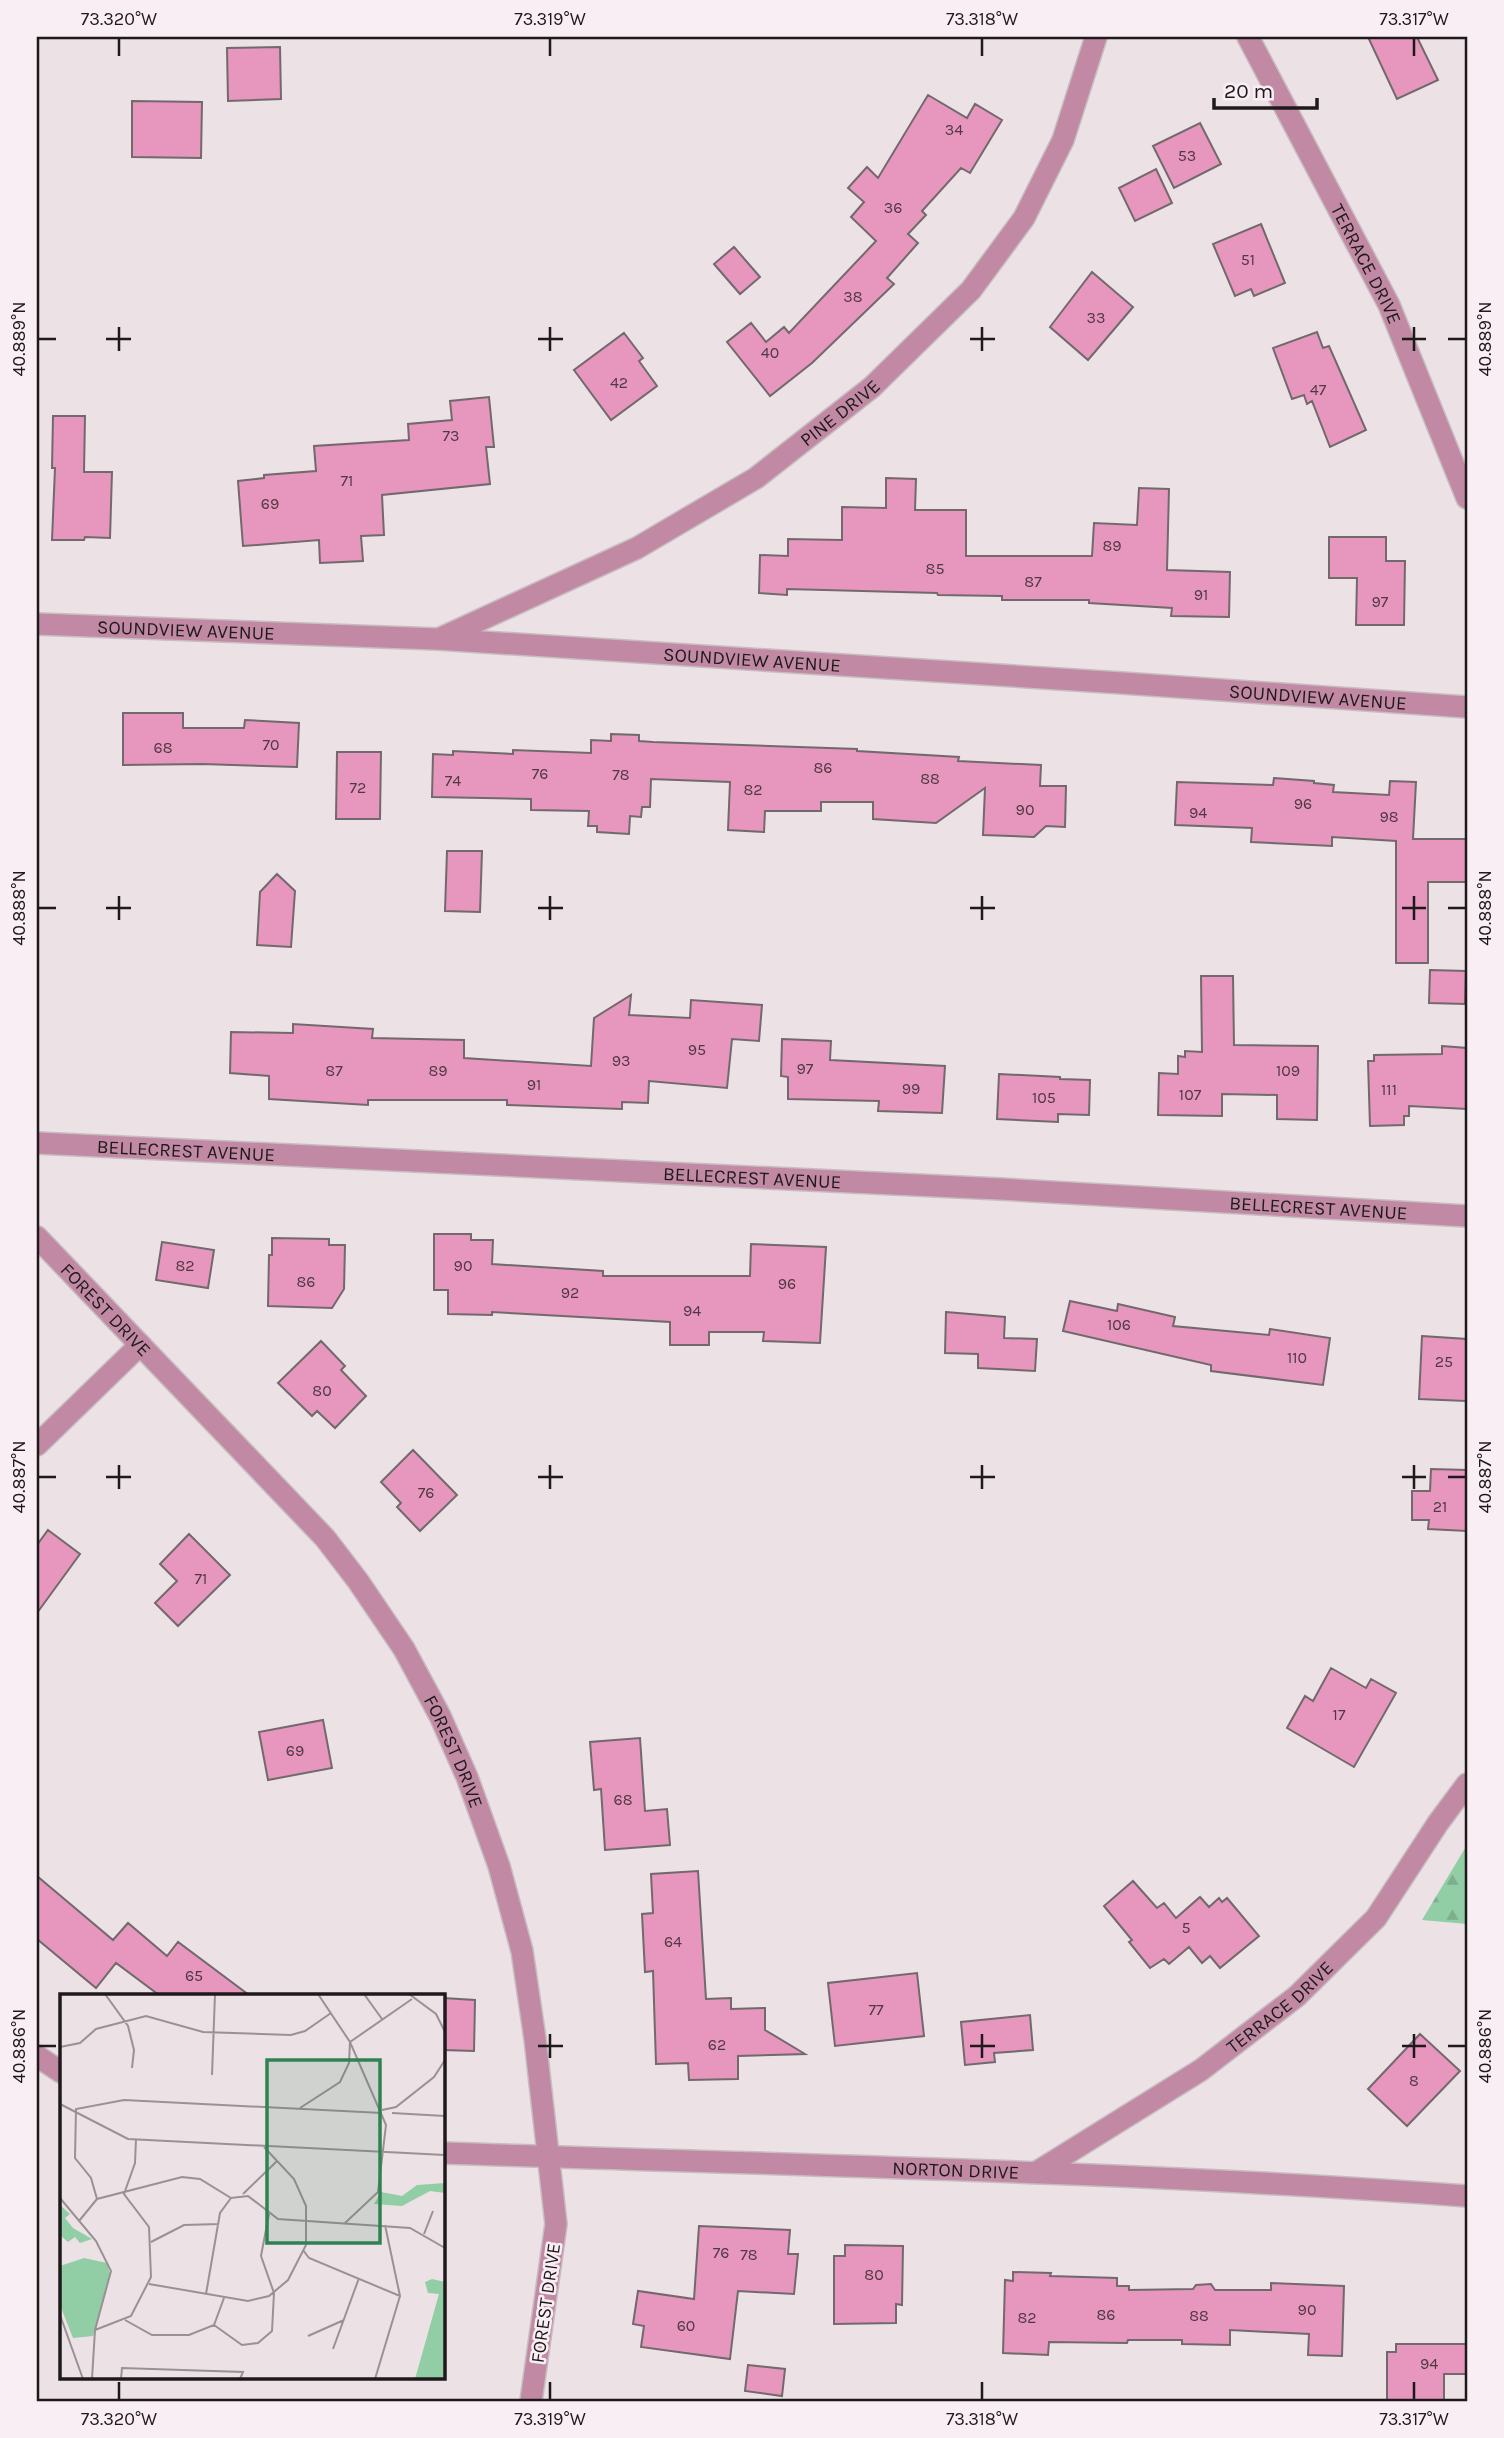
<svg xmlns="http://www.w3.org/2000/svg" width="1504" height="2438" font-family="Karla,sans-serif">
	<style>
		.forest { fill: url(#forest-firs) }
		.building { fill: #e796bd; stroke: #72696d; stroke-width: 2 }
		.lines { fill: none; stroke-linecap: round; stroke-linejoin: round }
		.minor-casing { stroke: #c7bdc1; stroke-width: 24 }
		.minor { stroke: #c189a3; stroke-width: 21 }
		.ticks { fill: none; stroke: #1e1a1c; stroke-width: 2.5 }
		.labels { text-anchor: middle; stroke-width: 5; stroke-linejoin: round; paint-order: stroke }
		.number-label { font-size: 16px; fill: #503944 }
		.street-label { font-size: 19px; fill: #1e1a1c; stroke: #f9eef3 }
		.inset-road { fill: none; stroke: #9a9195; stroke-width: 2 }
		.view { fill: #318253; fill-opacity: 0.15; stroke: #318253; stroke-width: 3.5 }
		.inset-edge { fill: none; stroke: #1e1a1c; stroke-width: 3.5 }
		.neatline { fill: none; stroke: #1e1a1c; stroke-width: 2.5 }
		.ticks-label { font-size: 18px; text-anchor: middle; fill: #1e1a1c }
	</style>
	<defs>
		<pattern id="forest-firs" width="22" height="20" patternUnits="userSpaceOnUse" patternTransform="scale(1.75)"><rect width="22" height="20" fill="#91cda5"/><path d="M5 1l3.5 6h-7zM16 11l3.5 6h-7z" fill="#7daf8d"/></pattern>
	</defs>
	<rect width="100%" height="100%" fill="#ece1e5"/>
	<path class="forest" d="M1467,1845v79l-45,-4z"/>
	<path class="building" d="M1368,37h49l21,43 -41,19z
		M280,47l1,52 -53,2 -1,-53z
		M928,95l39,23 8,-14 27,16 -32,53 -9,-5 -39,43 4,4 -18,19 10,9 -31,35 7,6 -82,79 -42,33 -43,-54 24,-19 15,19 18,-15 5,6 87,-92 -25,-24 13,-15 -16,-14 19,-21 11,11z
		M132,101l70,1 -1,56 -69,-1z
		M1200,123l21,41 -47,24 -21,-42z
		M1156,169l16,34 -37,18 -16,-33z
		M1261,224l24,59 -31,13 -3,-7 -16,7 -22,-52z
		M734,247l26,30 -20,17 -26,-30z
		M1092,272l41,35 -45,53 -38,-33z
		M1317,332l6,16 6,-2 37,84 -36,17 -18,-46 -5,3 -3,-9 -12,4 -19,-51z
		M624,333l19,25 -4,3 18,25 -46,34 -37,-50z
		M489,397l5,50h-8l4,37 -108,11 2,40 -23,1 2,25 -43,2 -1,-23 -76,6 -5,-65 26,-3v-3l52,-4 -2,-25 95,-6 -1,-16 44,-4 -2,-19z
		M53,416h32l-1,56h28l-2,66 -25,-1 -1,3h-32l3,-72h-3z
		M886,478l30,1 -1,31h51v46h126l2,-33 43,2 2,-37 30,1 -2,81 63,2 -1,45 -58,-1 1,-8 -83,-5v-3h-87v-4l-64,-1 -1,-2 -150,-4v6l-28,-2 1,-38 28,1v-17l54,1v-33l44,1z
		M1329,537h57v24h19l-1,64h-48l1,-47h-28z
		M123,713h60v15h61l1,-8 54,3 -2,44 -95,-3 -79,1z
		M611,734l28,1v6l14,1 204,7v2l102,6 -1,4 83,4 -1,21h26l-1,41 -19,-1 -12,11 -51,-2 2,-47 -49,35 -63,-4v-17h-52v9h-56l-1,21 -36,-2 2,-48 -79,-3 -1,28h-8l-1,10 -11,-1 -1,18 -32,-2v-6h-9l1,-15 -58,-1v-11l-99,-2 1,-43 20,1v-4l60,3v-4l78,3v-13l20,1z
		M337,752h44l-1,67h-44z
		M1274,778l40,3v2l20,2 -1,7 56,3 1,-14 26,1 -3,57h54v43h-39v81h-32v-122l-64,-4v9l-81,-4 1,-14 -77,-3 2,-43 96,3z
		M447,851h35l-2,61 -35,-1z
		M277,874l18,17 -4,56 -34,-2 3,-53z
		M1430,970l36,1 -1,33 -36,-1z
		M1201,976h32l1,69 84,1 -1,74 -40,-1v-24l-55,-1v22l-64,-1 1,-42 19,1v-18l7,1v-6l17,1z
		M631,995l-2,20 61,3 1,-18 71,5 -3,36 -27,-2 -5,49 -78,-7 -1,22 -26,-1v7l-115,-4v-5h-139v5l-99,-6v-23l-39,-3 1,-41 62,1v-9l80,5 -1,9 92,2v18l127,8 3,-48z
		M782,1039l49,2 -1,19 115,6 -3,47 -64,-2 1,-10 -91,-2v-22l-7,-1z
		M1442,1046l25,2v61l-58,-3v10h-5v9l-34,1 -2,-65h6v-6l68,-1z
		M999,1074l61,3v2l30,1 -1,35 -31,-1v8l-61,-3z
		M434,1234h37v6h22l-1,24 111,7v5h147l1,-32 75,3 -6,96 -57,-2 1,-9h-55v13h-39v-23l-178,-10v3l-44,-1v-24h-14z
		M272,1238l57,1v6h16l-1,44 -12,19 -64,-2 1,-51h3z
		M162,1242l52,8 -6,38 -52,-8z
		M1070,1301l47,10 1,-7 57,13 -2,9 96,9 1,-6 60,9 -7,47 -112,-14v-6l-148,-34z
		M946,1312l59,5 -1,21 33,1 -2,32 -57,-3v-14l-33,-1z
		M1422,1336l45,3 -1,62 -47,-2z
		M321,1341l24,25 -4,4 25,26 -31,32 -18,-17 -5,5 -34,-33z
		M413,1450l44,45 -37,36 -23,-24 4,-4 -20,-21z
		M1431,1469l36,1v61l-39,-2 1,-9h-17v-29h18z
		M48,1530l32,24 -43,59v-68z
		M189,1534l41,41 -52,51 -23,-23 22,-22 -17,-17z
		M1331,1668l35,20 5,-9 25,14 -42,74 -67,-39 18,-32 8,5z
		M323,1720l9,48 -64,12 -9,-48z
		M640,1738l5,73 22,-2 3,36 -65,5 -4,-61 -7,1 -4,-48z
		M698,1871l8,128 25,-1v11l34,-1v22l40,24 -67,2v23l-49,1 -1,-17 -32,1 -3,-93 -8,1 -3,-58 11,-1 -2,-39z
		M37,1876l76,64 15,-17 39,33 11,-14 71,53h-90l-43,-32 -20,25 -59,-49z
		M1133,1881l24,27 7,-5 12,15 24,-21 9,10 10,-9 3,4 5,-4 32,38 -39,32 -10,-12 -8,7 -13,-16 -20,17 -5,-5 -14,9 -21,-26 3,-2 -28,-34z
		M917,1973l7,63 -89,10 -7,-63z
		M443,1998l32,2 -1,51 -31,-1z
		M1030,2015l3,35 -39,3 1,9 -30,3 -4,-43z
		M1420,2034l40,37 -53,55 -39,-37z
		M699,2226l91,4 -2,24h10l-4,40 -56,-3 -8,68 -89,-12 3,-21 -11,-2 5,-33 56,8z
		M845,2245l58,1 -1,59 -6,-1v19l-62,1v-68h11z
		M1013,2272l38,1 -1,3 67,2v8h12v4l64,-1 3,-4 15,-1 4,6h56v-7l73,3 -2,70 -34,-1 1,-21 -79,-4v15l-48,-1v-4h-54l-1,3 -78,-1 -1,13 -45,-2 2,-73 8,1z
		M1396,2344h71v30h-23v27h-57v-49h9z
		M748,2365l37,4 -3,27 -37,-5z"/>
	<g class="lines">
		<defs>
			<g id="minor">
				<path id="s1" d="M1248,37l141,268 78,193"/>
				<path id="s2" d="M37,624l400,15 685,44 345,24"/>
				<path id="s3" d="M441,638l196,-90 119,-70 116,-91 99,-97 53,-72 39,-78 33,-103"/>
				<path id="s4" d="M37,1143l963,46 467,27"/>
				<path id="s5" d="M37,1237l288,301 33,43 46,68 36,67 27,61 32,89 23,85 13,88 21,185 -25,177"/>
				<path d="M37,1445l103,-100"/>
				<path d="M37,2056l24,16"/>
				<path id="s6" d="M443,2153c341,12 683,18 1024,43"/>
				<path id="s7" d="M1037,2172l164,-102 96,-74 79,-78 62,-95 29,-39"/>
			</g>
		</defs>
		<use href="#minor" class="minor-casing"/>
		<use href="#minor" class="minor"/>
	</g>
	<path class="ticks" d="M119,38v18M550,38v18M982,38v18M1414,38v18M119,327v24M550,327v24M982,327v24M1414,327v24M38,339h18M106,339h25M538,339h25M970,339h25M1402,339h24M1448,339h18M119,896v24M550,896v24M982,896v24M1414,896v24M38,908h18M106,908h25M538,908h25M970,908h25M1402,908h24M1448,908h18M119,1465v24M550,1465v24M982,1465v24M1414,1465v24M38,1477h18M106,1477h25M538,1477h25M970,1477h25M1402,1477h24M1448,1477h18M550,2034v24M982,2034v24M1414,2034v24M38,2046h18M538,2046h25M970,2046h25M1402,2046h24M1448,2046h18M119,2382v18M550,2382v18M982,2382v18M1414,2382v18"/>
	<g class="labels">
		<g class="number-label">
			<text x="954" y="135">34</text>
			<text x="1187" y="161">53</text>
			<text x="893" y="213">36</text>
			<text x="1248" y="265">51</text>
			<text x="853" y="302">38</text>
			<text x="1096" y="323">33</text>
			<text x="770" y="358">40</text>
			<text x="619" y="388">42</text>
			<text x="1318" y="395">47</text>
			<text x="451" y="441">73</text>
			<text x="347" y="486">71</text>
			<text x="270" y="509">69</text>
			<text x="1112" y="551">89</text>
			<text x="935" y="574">85</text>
			<text x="1033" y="587">87</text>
			<text x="1201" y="600">91</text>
			<text x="1380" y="607">97</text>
			<text x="271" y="750">70</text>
			<text x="163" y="753">68</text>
			<text x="823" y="773">86</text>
			<text x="540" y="779">76</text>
			<text x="621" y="780">78</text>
			<text x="930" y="784">88</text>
			<text x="453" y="786">74</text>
			<text x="358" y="793">72</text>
			<text x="753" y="795">82</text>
			<text x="1303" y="809">96</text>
			<text x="1025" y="815">90</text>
			<text x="1198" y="818">94</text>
			<text x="1389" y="822">98</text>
			<text x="697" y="1055">95</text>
			<text x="621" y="1066">93</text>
			<text x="805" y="1074">97</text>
			<text x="334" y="1076">87</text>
			<text x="438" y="1076">89</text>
			<text x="1288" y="1076">109</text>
			<text x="534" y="1090">91</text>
			<text x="911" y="1094">99</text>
			<text x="1389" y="1095">111</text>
			<text x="1190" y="1100">107</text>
			<text x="1044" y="1103">105</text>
			<text x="185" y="1271">82</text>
			<text x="463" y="1271">90</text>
			<text x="306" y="1287">86</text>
			<text x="787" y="1289">96</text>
			<text x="570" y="1298">92</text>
			<text x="692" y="1316">94</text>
			<text x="1119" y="1330">106</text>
			<text x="1297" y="1363">110</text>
			<text x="1444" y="1367">25</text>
			<text x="322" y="1396">80</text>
			<text x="426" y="1498">76</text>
			<text x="1440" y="1512">21</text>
			<text x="201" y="1584">71</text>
			<text x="1339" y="1720">17</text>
			<text x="295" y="1756">69</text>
			<text x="623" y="1805">68</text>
			<text x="1186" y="1933">5</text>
			<text x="673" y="1947">64</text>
			<text x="194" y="1981">65</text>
			<text x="876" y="2015">77</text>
			<text x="717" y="2050">62</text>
			<text x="1414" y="2086">8</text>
			<text x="721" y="2258">76</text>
			<text x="749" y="2260">78</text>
			<text x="874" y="2280">80</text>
			<text x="1307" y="2315">90</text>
			<text x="1106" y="2320">86</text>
			<text x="1199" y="2321">88</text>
			<text x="1027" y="2323">82</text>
			<text x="686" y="2331">60</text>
			<text x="1429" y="2369">94</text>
		</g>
		<g class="street-label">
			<text dy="7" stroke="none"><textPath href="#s1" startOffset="256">TERRACE DRIVE</textPath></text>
			<text dy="7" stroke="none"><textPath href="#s3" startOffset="460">PINE DRIVE</textPath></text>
			<text dy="7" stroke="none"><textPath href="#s2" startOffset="149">SOUNDVIEW AVENUE</textPath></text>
			<text dy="7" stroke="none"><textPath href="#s2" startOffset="716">SOUNDVIEW AVENUE</textPath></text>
			<text dy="7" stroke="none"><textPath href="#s2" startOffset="1283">SOUNDVIEW AVENUE</textPath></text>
			<text dy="7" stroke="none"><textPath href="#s4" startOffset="149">BELLECREST AVENUE</textPath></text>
			<text dy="7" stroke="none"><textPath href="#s4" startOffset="716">BELLECREST AVENUE</textPath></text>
			<text dy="7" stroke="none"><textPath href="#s4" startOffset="1283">BELLECREST AVENUE</textPath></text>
			<text dy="7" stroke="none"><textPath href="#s5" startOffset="100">FOREST DRIVE</textPath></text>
			<text dy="7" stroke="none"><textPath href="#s5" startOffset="667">FOREST DRIVE</textPath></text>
			<text dy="7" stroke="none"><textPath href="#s7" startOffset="294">TERRACE DRIVE</textPath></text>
			<text dy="7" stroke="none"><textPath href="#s6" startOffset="513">NORTON DRIVE</textPath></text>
			<text transform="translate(545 2303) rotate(-82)" y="7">FOREST DRIVE</text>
		</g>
	</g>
	<g transform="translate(60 1994)">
		<rect width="385" height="385" fill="#ece1e5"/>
		<path d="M385,189v10l-15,-2 -28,15 -28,-2 7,-12 21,4 15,-11zM0,211l10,9 -5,4 8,10 19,11 -12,4 -5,-6 -7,5 -8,-7zM372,285l13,3v96l-30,1 24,-85 -11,-1 -3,-11z" fill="#91cda5"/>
		<path d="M24,264l23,5 3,11 -17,62 -20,2 -13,-33v-39z" fill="#91cda5"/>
		<path class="inset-road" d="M45,0l23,32 6,24 -2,18M258,0l32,48 36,83 -8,67 -33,31M304,0l18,25M349,0l27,20 9,18M0,53l20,-4 16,-14 50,-13 57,16 88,3 14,-4 26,-18M152,81l3,-81M0,110l68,35 317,16M240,114l40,-26 9,-19 1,-21 62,-43M322,116l14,-3 38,-30 11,-17M332,119l53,3M183,200l34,-33M0,204l36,43 15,30 -16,59 -3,49M37,205l-6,-21 -16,-20 1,-49 48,-9 258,13M19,227l18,-22 85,-22 18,2 31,19 17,-2 30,23 132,9 35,20M364,240l9,-23M91,248l33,-17 35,-1M243,256l6,8 91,38M89,290l99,17 21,-5 19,-16 18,-35v-39l-12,-27 -30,-32M146,300l14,-81 11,-15M0,321l23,64M65,326l27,15h37l25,-10 10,-27M154,331l28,20 16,-2 14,-12 2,-38 -13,-37 8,-42M35,336l36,-14 20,-39 -2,-50 -25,-33 11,-31 1,-24M248,342l36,-16M273,355l26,-71M61,385l1,-11 121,4 -3,7M315,385l25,-83 -15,-71"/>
		<path class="view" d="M207,66h113v183h-113z"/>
		<rect width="385" height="385" class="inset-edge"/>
	</g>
	<rect width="1504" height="2438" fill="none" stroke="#f9eef3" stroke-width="77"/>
	<path d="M1214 98v10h103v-10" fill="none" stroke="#1e1a1c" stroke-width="3.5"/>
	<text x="1224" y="98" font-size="21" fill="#1e1a1c" stroke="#f9eef3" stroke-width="5" paint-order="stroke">20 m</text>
	<rect x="38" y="38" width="1428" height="2362" class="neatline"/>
	<g class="ticks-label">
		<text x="119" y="25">73.320°W</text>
		<text x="550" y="25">73.319°W</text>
		<text x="982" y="25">73.318°W</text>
		<text x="1414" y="25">73.317°W</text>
		<text transform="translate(19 339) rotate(-90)" y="6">40.889°N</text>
		<text transform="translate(1485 339) rotate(-90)" y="6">40.889°N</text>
		<text transform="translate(19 908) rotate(-90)" y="6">40.888°N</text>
		<text transform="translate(1485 908) rotate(-90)" y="6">40.888°N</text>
		<text transform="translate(19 1477) rotate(-90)" y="6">40.887°N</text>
		<text transform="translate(1485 1477) rotate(-90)" y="6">40.887°N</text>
		<text transform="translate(19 2046) rotate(-90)" y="6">40.886°N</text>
		<text transform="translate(1485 2046) rotate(-90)" y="6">40.886°N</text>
		<text x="119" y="2425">73.320°W</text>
		<text x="550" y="2425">73.319°W</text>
		<text x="982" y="2425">73.318°W</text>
		<text x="1414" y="2425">73.317°W</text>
	</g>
</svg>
